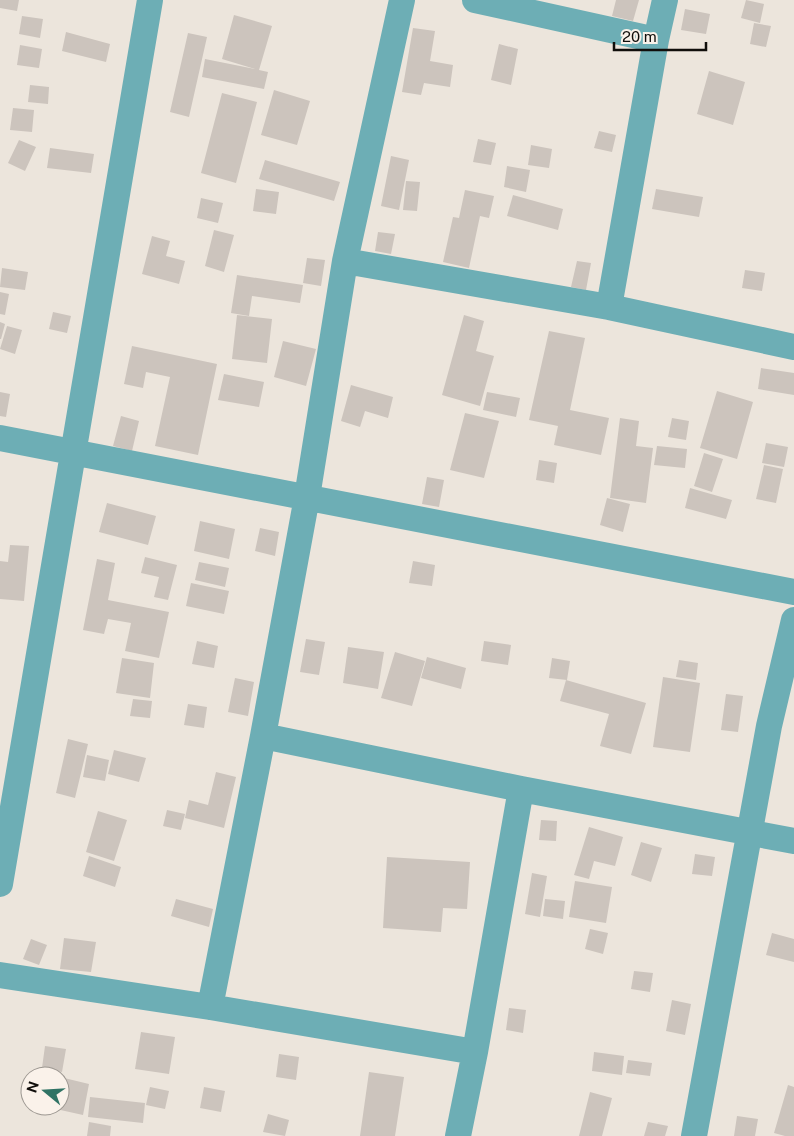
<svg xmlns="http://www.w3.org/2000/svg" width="794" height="1136" font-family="'Public Sans',sans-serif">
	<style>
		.building { fill: #ccc4bd }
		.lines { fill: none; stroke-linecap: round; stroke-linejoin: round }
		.street { stroke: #6daeb5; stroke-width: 26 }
	</style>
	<rect width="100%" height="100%" fill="#ece5dc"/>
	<path class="building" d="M0,0h19l-2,11 -17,-3z
		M616,0h23l-6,21 -21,-5z
		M746,0l18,4 -4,19 -19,-5z
		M685,9l25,5 -4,20 -25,-4z
		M234,15l38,11 -13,44 9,2 -4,17 -62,-12 3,-18 50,10 -33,-10z
		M22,16l21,3 -3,19 -21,-4z
		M754,23l17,3 -5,21 -16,-3z
		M413,28l22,3 -5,30 23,4 -3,22 -26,-4 -3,12 -19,-3z
		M66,32l44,12 -4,18 -44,-11z
		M188,33l19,4 -18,80 -19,-5z
		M499,44l19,5 -7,36 -20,-5z
		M20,45l22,4 -3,19 -22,-3z
		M709,71l36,11 -12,43 -36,-11z
		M30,85l19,2 -1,17 -20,-2z
		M274,90l36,11 -13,44 -36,-10z
		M222,93l35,9 -21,81 -35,-10z
		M13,108l21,2 -2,22 -22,-2z
		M599,131l17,4 -4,17 -18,-4z
		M478,139l18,4 -5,22 -18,-3z
		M19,140l17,7 -11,24 -17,-8z
		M531,145l21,4 -3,19 -21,-3z
		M50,148l44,6 -3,19 -44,-5z
		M391,156l18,4 -10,50 -18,-4z
		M265,160l75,22 -6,19 -75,-22z
		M507,166l23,4 -4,22 -22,-5z
		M406,181l14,1 -3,29 -14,-1z
		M256,189l23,3 -3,22 -23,-3z
		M656,189l47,8 -4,20 -47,-8z
		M465,190l29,6 -5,22 -9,-2 -11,52 -26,-6 10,-45 6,1z
		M513,195l50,14 -5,21 -51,-14z
		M201,198l22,5 -5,20 -21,-5z
		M214,230l20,5 -10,37 -19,-6z
		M378,232l17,2 -4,20 -16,-3z
		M152,236l18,5 -4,15 19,5 -6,23 -37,-10z
		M307,258l18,2 -4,26 -18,-3z
		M577,261l14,2 -5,27 -15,-3z
		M2,268l26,4 -3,18 -25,-3z
		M745,270l20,3 -3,18 -20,-3z
		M237,275l66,10 -3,18 -48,-7 -3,20 -18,-3z
		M0,292l9,2 -4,21 -5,-1z
		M53,312l18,4 -4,17 -18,-4z
		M237,315l35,4 -5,44 -35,-4z
		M464,315l20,6 -8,30 18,5 -14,50 -38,-11z
		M0,322l5,2 -4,15h-1z
		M7,326l15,4 -7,24 -15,-5z
		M549,331l36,7 -15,72 39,8 -8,37 -47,-10 4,-19 -29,-6z
		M283,341l33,8 -10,37 -32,-9z
		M132,346l85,18 -19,91 -43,-9 15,-69 -24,-5 -3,16 -19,-4z
		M761,368l33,5v22l-36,-6z
		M224,374l40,8 -5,25 -41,-7z
		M351,385l42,12 -5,21 -23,-7 -5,16 -19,-6z
		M717,391l36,11 -16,57 -37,-11z
		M0,392l10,2 -4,23 -6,-1z
		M487,392l33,6 -4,19 -33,-7z
		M465,413l34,8 -15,57 -34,-8z
		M121,416l18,5 -7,30 -19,-5z
		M620,418l19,3 -3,25 17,2 -7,55 -36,-5z
		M672,418l17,3 -3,19 -18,-3z
		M766,443l22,4 -4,20 -22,-4z
		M657,446l30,3 -2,19 -31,-3z
		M704,453l19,6 -11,33 -18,-6z
		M539,460l18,3 -3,20 -18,-3z
		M764,465l19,4 -7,34 -20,-4z
		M427,477l17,3 -5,27 -17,-3z
		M690,488l42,12 -6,19 -41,-11z
		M607,498l23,6 -7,28 -23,-7z
		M107,503l49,13 -8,29 -49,-13z
		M200,521l35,8 -6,30 -35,-8z
		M260,528l19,4 -4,24 -20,-5z
		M10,545l19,1 -5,55 -24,-2v-38l8,1z
		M145,557l32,8 -9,35 -14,-3 5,-20 -18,-4z
		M97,559l18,4 -7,37 61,12 -10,46 -34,-7 6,-28 -23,-4 -4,15 -21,-4z
		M413,561l22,4 -3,21 -23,-3z
		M199,562l30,6 -4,19 -30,-7z
		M191,583l38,8 -5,23 -38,-8z
		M306,639l19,3 -6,33 -19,-3z
		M197,641l21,5 -4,22 -22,-4z
		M484,641l27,4 -3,20 -27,-4z
		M348,647l36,5 -6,37 -35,-6z
		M395,652l30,9 -13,45 -31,-8z
		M427,657l39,11 -5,21 -40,-11z
		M122,658l32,5 -4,35 -34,-5z
		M552,658l18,3 -3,19 -18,-2z
		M679,660l19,3 -2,17 -20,-3z
		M663,677l37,6 -10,69 -37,-5z
		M235,678l19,4 -6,34 -20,-4z
		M566,680l80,23 -15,51 -31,-8 9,-32 -49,-13z
		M726,694l17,2 -5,36 -17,-2z
		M133,699l19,2 -2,17 -20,-2z
		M188,704l19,3 -3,21 -20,-3z
		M68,739l20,5 -13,54 -19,-5z
		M114,750l32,8 -7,24 -31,-8z
		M87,755l22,5 -4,21 -22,-4z
		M216,772l20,5 -12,51 -39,-10 4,-18 19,5z
		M167,810l18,4 -4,16 -18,-4z
		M98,811l29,9 -13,41 -28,-9z
		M541,820l16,1 -1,20 -17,-1z
		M589,827l34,10 -8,29 -21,-5 -5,18 -15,-4z
		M641,842l21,6 -11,34 -20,-7z
		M695,854l20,3 -3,19 -20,-2z
		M89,856l32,11 -6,20 -32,-11z
		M387,857l83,5 -3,47 -24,-1 -2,24 -58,-4z
		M532,873l15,3 -7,41 -15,-3z
		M575,881l37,6 -6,36 -37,-6z
		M176,899l37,10 -4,18 -38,-11z
		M545,899l20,2 -2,18 -20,-3z
		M590,929l18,4 -5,21 -18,-5z
		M772,933l22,6v23l-28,-7z
		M64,938l32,4 -5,30 -31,-3z
		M31,939l16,6 -8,20 -16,-6z
		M634,971l19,2 -3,19 -19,-3z
		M672,1000l19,4 -6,31 -19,-4z
		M509,1008l17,2 -3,23 -17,-3z
		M141,1032l34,5 -6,37 -34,-5z
		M45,1046l21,3 -4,23 -20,-4z
		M594,1052l30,4 -2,19 -30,-4z
		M279,1054l20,3 -3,23 -20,-3z
		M628,1060l24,3 -2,13 -24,-3z
		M369,1072l35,5 -9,59h-35z
		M60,1077l29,7 -6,31 -36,-8 13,-1z
		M788,1085l6,2v49h-9l-11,-3z
		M150,1087l19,4 -4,18 -19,-4z
		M204,1087l21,4 -4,21 -21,-4z
		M590,1092l22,6 -10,38h-23z
		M90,1097l55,6 -2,20 -55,-6z
		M268,1114l21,6 -4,16 -22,-4z
		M737,1116l21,3 -3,17h-21z
		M89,1122l22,4 -1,10h-23z
		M648,1122l20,4 -3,10h-21z"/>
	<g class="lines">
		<path class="street" d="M475,0l181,40
			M345,261l264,46 185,40
			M609,307l47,-267 9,-40
			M0,438l794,154
			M263,736l258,53 273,52
			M0,884l150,-884
			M0,975l210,32 265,45
			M210,1007l53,-271 44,-239 38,-236 57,-261
			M458,1136l17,-84 46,-263
			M694,1136l75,-410 25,-106"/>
	</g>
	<g transform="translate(45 1091) rotate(288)"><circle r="24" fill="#faf2ea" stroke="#9c9791"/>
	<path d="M0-4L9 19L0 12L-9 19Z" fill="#2f7364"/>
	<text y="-8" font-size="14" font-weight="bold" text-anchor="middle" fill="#100e0b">N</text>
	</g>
	<path d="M614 42v8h92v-8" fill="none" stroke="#100e0b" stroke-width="2.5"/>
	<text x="622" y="42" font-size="15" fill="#100e0b" stroke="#faf2ea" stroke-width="4" paint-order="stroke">20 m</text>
</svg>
